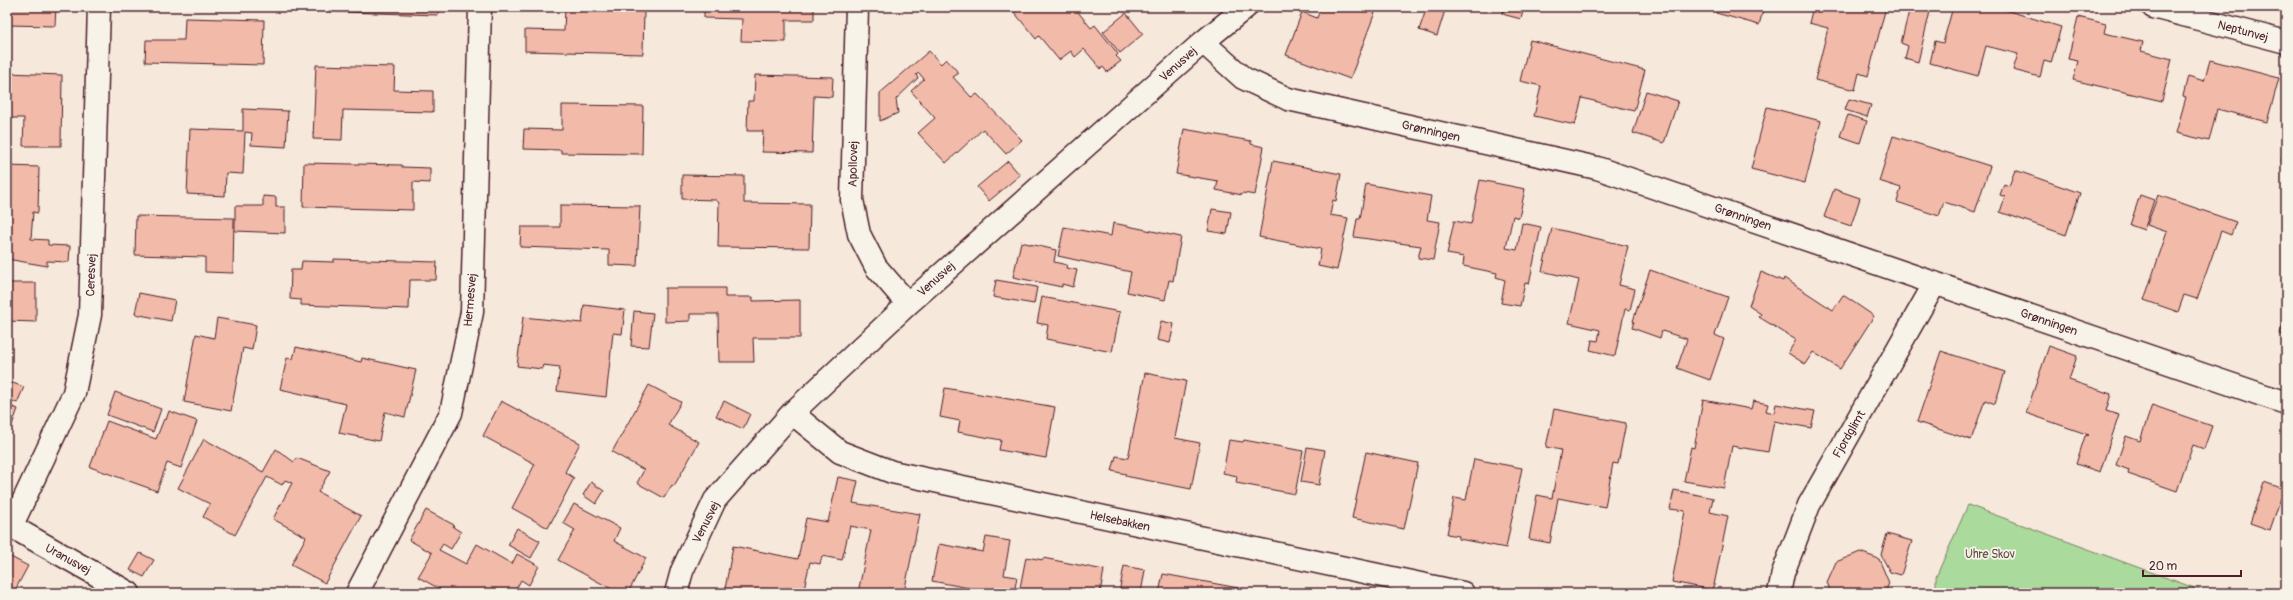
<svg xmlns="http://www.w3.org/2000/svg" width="2293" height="600" font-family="Pangolin,sans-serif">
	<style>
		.green { fill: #aadb9c; stroke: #7a7d64 }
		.building { fill: #f2baa8; stroke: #4a1f2b }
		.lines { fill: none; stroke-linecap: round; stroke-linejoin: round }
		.minor-casing { stroke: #4a1f2b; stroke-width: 25 }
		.minor { stroke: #f7f3e8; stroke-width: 22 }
		.labels { text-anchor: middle; stroke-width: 3.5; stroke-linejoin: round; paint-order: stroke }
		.street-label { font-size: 12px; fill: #4a1f2b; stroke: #f7f3e8 }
		.park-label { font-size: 12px; fill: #624e47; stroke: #f7f3e8 }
	</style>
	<rect width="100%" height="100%" fill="#f6e8db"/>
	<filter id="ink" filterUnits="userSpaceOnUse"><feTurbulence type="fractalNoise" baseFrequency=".025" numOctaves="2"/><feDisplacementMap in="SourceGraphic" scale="8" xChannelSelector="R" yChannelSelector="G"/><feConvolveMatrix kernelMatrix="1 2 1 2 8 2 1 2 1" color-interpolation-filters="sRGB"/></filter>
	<g filter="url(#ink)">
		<path class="green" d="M1968,505l240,88h-272v-16z"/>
		<path class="building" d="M7,7h49l-1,19 -48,-1z
			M315,7h124l-1,8 -123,-4z
			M704,7h110v13h-28v22l-45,-1 1,-22 -38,-1z
			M1018,7h56l17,21 4,-3 23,29 -2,2 5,5 -14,11 -4,-5 -2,2 -17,-20 -9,8 -4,-6 -12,9 -20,-24 -3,3 -22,-27z
			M1321,7h56l-27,72 -64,-24 16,-43 15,6z
			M1427,7h19l-9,29 -18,-6z
			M1504,7h20l-3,12 -19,-5z
			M1717,7h47l-5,18 -43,-12z
			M1813,7h73l-18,69 -9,-3 -4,17 -40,-10 13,-52 -19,-5z
			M1910,7h21l-13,55 -13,-4 3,-12 -7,-3z
			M1953,7h43l65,20 -10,36 -7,-2 -4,16 -27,-7 5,-16 -32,-8 -8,30 -48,-13 5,-22 8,2z
			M565,8l79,2 -1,44 -118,-3v-21l39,1z
			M1126,13l17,21 -23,19 -17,-21z
			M2078,17l28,7 -2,9 39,9 -2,9 31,8 -10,42 -89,-21 5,-19 -10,-2z
			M185,18l79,2 -1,45 -118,-3 1,-22h38z
			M1530,40l115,30 -11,41 -52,-13 -7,27 -41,-9 7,-30 -21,-5z
			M929,51l12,13 5,-5 13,14 -6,4 19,21 5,-4 45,46 -16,14 -23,-25 -37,34 -28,-30 17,-15 -24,-27 13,-12 -5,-6 -3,2 2,3 -22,21 2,14 -18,8v-28z
			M2210,60l69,18 -12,44 -50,-13 -8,32 -33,-8 10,-36 -3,-1 5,-20 16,5z
			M316,65l79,2 -1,23 39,1v21l-90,-2 -1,30 -29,-1z
			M7,73l55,2 -1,71h-38l1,-28h-17z
			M755,75l78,2 -1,20 -18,-1 -2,57 -50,-1 1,-21h-16l1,-30h6z
			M1646,91l32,10 -14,42 -31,-10z
			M1849,99l22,6 -4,12 -22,-7z
			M562,105l81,1 -1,48 -81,-1v-3l-38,-1 1,-20 38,1z
			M1767,107l54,14 -16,62 -54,-14z
			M243,109l45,2 -2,36 -35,-2 1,-12 -7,-1 -2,42 -17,-1 -1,23 -38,-2 3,-65 53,2z
			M1848,115l19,6 -7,22 -20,-7z
			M1184,129l67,12v3l13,3 -9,48 -12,-2 -1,2 -26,-5 2,-9 -42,-7z
			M1893,136l97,30 -15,46 -31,-10 -5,14 -42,-14 4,-14 -22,-7z
			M2286,142v20l-5,-1z
			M1008,161l12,14 -31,26 -12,-14z
			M1273,161l68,13 -5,27 -3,-1 -3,15 18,3 -11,52 -19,-4 3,-17 -62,-12z
			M304,163l98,2v2l28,1v15l-17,-1v28l-110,-3z
			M7,166l32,1 -1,46 -5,-1 -2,27 17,1v5l22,1 -1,16 -22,-1v5l-40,-7z
			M2015,170l65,23 -14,42 -66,-23 5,-15 -5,-2 4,-11 5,2z
			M682,175l62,1v27l66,1 -1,44 -91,-1 1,-44 -3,-3 -34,-1z
			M1480,180l45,9 -6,29 -6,-2 -7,32 11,2 5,-27 19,4 -12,57 -4,-1 -5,23 -19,-3 4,-23 -9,-3 1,-4 -34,-7 1,-9 -17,-3 7,-33 17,3z
			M1366,184l65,12 -4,24 13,2 -7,38 -15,-2 3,-12 -67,-9 3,-18h3z
			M1834,189l26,9 -9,28 -27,-9z
			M2140,195l14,5 -10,30 -14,-5z
			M2158,195l78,27 -5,13 -10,-4 -24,68 -13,-4 -6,17 -34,-12 23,-68 -20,-7z
			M263,196l13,1v10h9v26l-50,-2v-25h28z
			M560,205l80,1 -3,60 -28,-1v-15l-89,-3 1,-20h39z
			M1212,209l19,3 -4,22 -19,-3z
			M136,216l98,2 -1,55 -28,-1v-15l-70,-2z
			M1113,223l68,14 -8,44 -4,-1 -4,20 -38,-8 4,-20 -73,-16 6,-29 47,9z
			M1552,228l76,18 -9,39 16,4 -5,21 -5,-1 -10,47 -25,-6 2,-10 6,1 2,-11 -31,-7 10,-43 -37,-9z
			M1021,242l35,8 -2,12 13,3 -1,3 11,2 -4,17 -11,-3v3l-49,-10z
			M334,259l103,3 -1,18h-26l-1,29 -108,-4v-5l-11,-1 1,-29h10l1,-9 32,1z
			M1650,270l78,27 -13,38 9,4 -14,41 -33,-12 10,-29 -25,-8 -2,7 -28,-10 2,-7h-1z
			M1761,272l22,9 1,-3 49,32 10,-15 31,21 -34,53 -27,-17 -8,12 -17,-11 8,-13 -37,-23 2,-3 -12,-8z
			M996,280l41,7 -3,17 -41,-7z
			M7,283h29v39l-29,-1z
			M665,288h60v9h28v4l47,-1v38h-47l1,24h-35l-1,-48h-28v7l-25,1z
			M139,293l36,7 -4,21 -36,-7z
			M1042,297l78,15 -8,40 -66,-13 2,-14 -11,-2z
			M584,305l41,5 -3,24 -9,-1 -7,64 -49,-6 3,-24 -17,-2 -1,4 -25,-3 6,-49 59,6z
			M634,311l19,2 -4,34 -18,-1z
			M2286,313v23l-6,-2z
			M217,318l39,7 -4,25 -9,-2 -12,63 -47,-9 12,-68 18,4z
			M1161,321l13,3 -4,19 -13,-3z
			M2049,346l28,10 -8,24 42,14 -5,17 13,4 -19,57 -24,-8 9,-28 4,-1 -63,-22z
			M296,347l65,15 1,-4 54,12 -11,47 -20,-5 -6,29 -40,-8 7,-29 -66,-15 7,-31 6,1z
			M1941,351l64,21 -10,32 -10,-4 -14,40 -54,-18z
			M1145,373l41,8 -11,57 25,5 -9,46 -66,-13 1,-2 -14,-3 4,-15 12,2z
			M7,381l17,6 -7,16 -10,-4z
			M649,385l32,17 -13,23 31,17 -25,44 -2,-1 -8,13 -27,-15 7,-13 -32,-18z
			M945,388l110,19 -9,51 -47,-8 2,-10 -43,-8 2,-11 -20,-4z
			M115,392l46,17 -8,23 -46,-17z
			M1703,400l48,9 2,-8 15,3 -2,7 8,2 2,-9 39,7 -4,17 -37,-7 -6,31 -36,-6 -8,42 -40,-7 7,-34 3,1z
			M501,401l79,42 -15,29 9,6 -26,50 -36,-20 23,-44 -52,-28z
			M724,401l26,13 -7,15 -27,-13z
			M7,405l11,4 -11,29z
			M2152,405l60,21 -8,23 -11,-4 -16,46 -49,-17 1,-4 -13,-5 10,-29 14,5z
			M1554,409l72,14 -8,41 -5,-1 -8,44 -47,-9 -8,45 -21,-4 8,-44 15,3 9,-48 -15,-3z
			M169,411l28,10 -16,47 -14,-5 -10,28 -67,-24 17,-46 49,18 8,-20 2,1z
			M204,439l59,33 13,-23 18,13 3,-4 33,13 -12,21 43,24 -36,67 -34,-18 15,-28 -33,-18 19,-36 -7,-3 -3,5 -15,-8 -32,58 -32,-18 7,-13 -32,-16z
			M1229,440l14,2 1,-2 59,11 -8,43 -59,-11 1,-7 -14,-3z
			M1307,447l18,3 -6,35 -18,-3z
			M1366,452l52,11 -14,66 -52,-11z
			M1474,459l48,9 -16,80 -47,-9v-3l-12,-2 7,-36 12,2z
			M838,477l20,4 -5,22 67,11 -16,79h-46l13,-63 -21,-4 -8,34 -20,-4 -2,8 -10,-2 -7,31h-58l-20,-4 8,-43 65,13 8,-41 22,4z
			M591,482l13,9 -8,13 -13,-9z
			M2264,482l20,7 -14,41 -20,-7z
			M1674,490l39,8 -3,14 18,4 -15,74 -41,-8 13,-71 -15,-2z
			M574,504l46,24 -6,13 32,17 -18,35h-9l-61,-33 17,-30 -12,-7z
			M426,510l28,15 -1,2 8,5 -10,17 -8,-5 -4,6 27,14 11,-20 35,20 5,-10 22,12 -10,19 -8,-5 -7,13 -12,-2 -1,2h-54l-29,-16 14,-24 -23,-13z
			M517,528l23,13 -9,17 -23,-13z
			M1887,534l25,7 -11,34 -11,-3 -9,-17z
			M986,537l24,4 -6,34 13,2 -3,16h-19l-63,-12 7,-37 44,8z
			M1860,552l19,7 10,24 -4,10h-54l-4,-11 9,-20z
			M140,553l14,7 -10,17 -14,-7z
			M7,555l21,11 -14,26 -7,-4z
			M1026,557l17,3v-2l61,12 -4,23h-81z
			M1124,566l21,4 -4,23h-22z
			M1163,574l81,15 -1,4h-84z"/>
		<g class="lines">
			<defs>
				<path id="minor" d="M857,7l-5,193 7,34 17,33 32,37
					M2153,7l133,35
					M1203,42l40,36 45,21 309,69 689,235
					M792,413l48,39 52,20 571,121
					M7,524l122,69
					M11,527l63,-134 16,-78 9,-308
					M357,593l94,-180 21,-101 8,-305
					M676,593l6,-22 33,-71 77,-87 116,-109 295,-262 43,-35
					M1779,593l4,-20 26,-68 126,-222"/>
			</defs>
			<use href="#minor" class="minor-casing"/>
			<use href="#minor" class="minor"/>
		</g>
	</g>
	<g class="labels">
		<g class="street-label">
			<text transform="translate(2243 31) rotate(15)" y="4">Neptunvej</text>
			<text transform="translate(1178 64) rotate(-42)" y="4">Venusvej</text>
			<text transform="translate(1431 131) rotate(13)" y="4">Grønningen</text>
			<text transform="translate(853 164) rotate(-89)" y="4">Apollovej</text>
			<text transform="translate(1743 217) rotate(19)" y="4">Grønningen</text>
			<text transform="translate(91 275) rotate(-88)" y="4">Ceresvej</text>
			<text transform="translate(936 279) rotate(-42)" y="4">Venusvej</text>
			<text transform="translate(470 300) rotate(-85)" y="4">Hermesvej</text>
			<text transform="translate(2049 322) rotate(19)" y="4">Grønningen</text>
			<text transform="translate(1849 434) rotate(-60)" y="4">Fjordglimt</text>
			<text transform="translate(1120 521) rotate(12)" y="4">Helsebakken</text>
			<text transform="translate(706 522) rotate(-63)" y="4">Venusvej</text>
			<text transform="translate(68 559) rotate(29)" y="4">Uranusvej</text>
		</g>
		<g class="park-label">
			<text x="1990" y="558">Uhre Skov</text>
		</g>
	</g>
	<rect width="2293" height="600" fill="none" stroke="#f7f3e8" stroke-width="24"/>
	<rect x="12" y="12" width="2269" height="576" fill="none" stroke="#4a1f2b" stroke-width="1.5" filter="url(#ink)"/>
	<path d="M2143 570v6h98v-6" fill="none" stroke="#4a1f2b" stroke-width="2"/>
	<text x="2149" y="570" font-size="12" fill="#4a1f2b" stroke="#f7f3e8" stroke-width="3" paint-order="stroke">20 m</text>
</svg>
